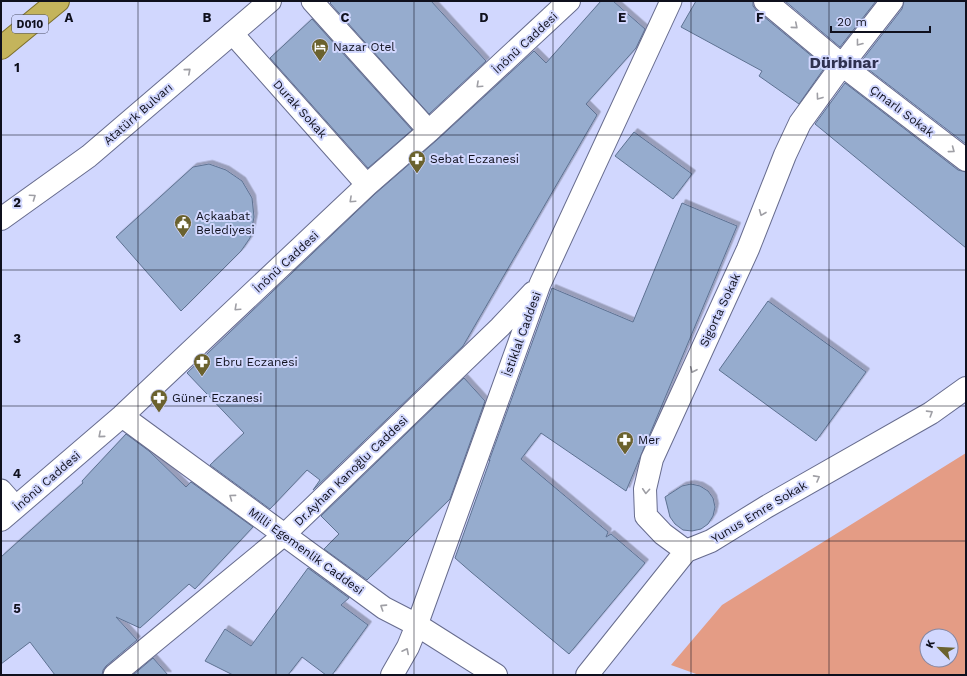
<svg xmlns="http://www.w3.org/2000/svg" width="967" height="676" font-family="'Work Sans',sans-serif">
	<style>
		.green { fill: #e49c85; fill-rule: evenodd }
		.building { fill: #96acce; stroke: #5e7292; filter: url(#shadow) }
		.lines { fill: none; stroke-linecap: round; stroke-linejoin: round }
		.pedestrian-casing { stroke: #676c8e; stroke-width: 23 }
		.minor-casing { stroke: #676c8e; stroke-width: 24 }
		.trunk-casing { stroke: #7c6f2b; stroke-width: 24 }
		.pedestrian { stroke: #fff; stroke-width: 21 }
		.minor { stroke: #fff; stroke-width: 22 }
		.trunk { stroke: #c4b45c; stroke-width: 22 }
		.oneway { stroke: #9f9fa5 }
		.grid { fill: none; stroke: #0f101d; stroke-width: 1; stroke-opacity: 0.55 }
		.labels { text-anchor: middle; stroke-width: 4; stroke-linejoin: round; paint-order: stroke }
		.shield { fill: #d1d7fe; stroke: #494c60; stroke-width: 1 }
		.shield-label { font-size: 11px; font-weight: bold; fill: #0f101d }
		.street-label { font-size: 12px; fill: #0f101d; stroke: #d1d7fe }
		.poi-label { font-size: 12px; fill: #0f101d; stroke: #d1d7fe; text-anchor: start }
		.district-label { font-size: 16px; font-weight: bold; fill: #2e3150; stroke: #d1d7fe }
		.grid-label { font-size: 13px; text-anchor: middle; font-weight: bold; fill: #0f101d; stroke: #d1d7fe; stroke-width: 4; stroke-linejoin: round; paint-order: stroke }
	</style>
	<defs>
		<filter id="shadow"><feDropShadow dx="3.5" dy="-3.5" stdDeviation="0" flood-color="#0004"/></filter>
	</defs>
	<rect width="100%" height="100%" fill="#d1d7fe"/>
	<path class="green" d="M966,453v222h-267l-28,-10 51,-60zM927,636h24v24h-24z"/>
	<path class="building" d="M332,1h99l55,60 -57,53 -99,-111z
		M601,1h12l32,28 -9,19 -50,56 11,11 -134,231 -150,144 7,-10 -13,-10 -37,39 -60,-44 34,-32 -57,-60 188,-179 62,-54 97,-89 12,12z
		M696,1h57v5l4,5 68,56 -26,37 -40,-28 3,-5 -81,-44z
		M785,1h91l-36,46z
		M904,1h62v143l-106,-81 42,-54z
		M312,19l100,111 -44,38 -98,-110z
		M845,83l113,87 8,2v76l-151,-124z
		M634,132l58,42 -19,25 -58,-43z
		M209,164l17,6 16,11 10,17 2,19 -4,21 -9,13 -60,60 -65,-74 77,-70z
		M682,203l55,23 -111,265 -85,-58 -20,26 87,73 -2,5 5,-3 34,29 -76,91 -98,-82 -16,-14 35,-98 -1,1 63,-173 81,34z
		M768,301l98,71 -50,69 -97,-71z
		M464,378l21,23 -35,98 -83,81 -43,-31 15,-15 -18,-18z
		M126,434l23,17 37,36 5,-5 62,45 -58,62 -6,-5 -49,44 -24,-11 21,23 -31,26 -3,4 -1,5h-47l-25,-33 -29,22v-107l82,-74 -1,-2z
		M691,484l9,2 8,5 5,7 2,9 -2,9 -5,8 -7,5 -9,2 -9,-1 -8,-6 -5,-7 -5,-20 17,-11z
		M308,568l41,30 -8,7 27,20 -36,50h-6l-24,-18 -14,18h-55l-28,-14 20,-32 26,17z
		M153,658l15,17h-35z"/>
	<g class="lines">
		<defs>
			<path id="pedestrian" d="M312,1l117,130
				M232,33l135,152
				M1,490l15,17
				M417,625l123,-341 131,-283
				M114,675l170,-140 216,-208 33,-35"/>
			<path id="minor" d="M765,1l77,64 124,95
				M1,219l88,-63 181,-155
				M122,416l262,192 33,17 79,50
				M1,520l121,-104 245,-231 62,-54 140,-130
				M686,551l-23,-17 -17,-18 -1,-27 7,-30 96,-210 37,-94 15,-32 42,-58 50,-64
				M392,675l16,-28 9,-22
				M587,675l99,-124 25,-10 55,-34 165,-94 35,-25"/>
			<path id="trunk" d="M1,48l57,-47"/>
		</defs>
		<use href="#pedestrian" class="pedestrian-casing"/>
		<use href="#minor" class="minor-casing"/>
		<use href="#trunk" class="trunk-casing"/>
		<use href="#pedestrian" class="pedestrian"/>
		<use href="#minor" class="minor"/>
		<use href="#trunk" class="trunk"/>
	</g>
	<defs><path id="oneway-chevron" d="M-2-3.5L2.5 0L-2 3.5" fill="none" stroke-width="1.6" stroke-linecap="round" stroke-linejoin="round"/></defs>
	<g class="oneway">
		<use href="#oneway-chevron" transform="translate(795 26) rotate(40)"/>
		<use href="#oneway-chevron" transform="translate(859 43) rotate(128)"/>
		<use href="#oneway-chevron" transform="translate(188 71) rotate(-41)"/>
		<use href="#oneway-chevron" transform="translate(479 85) rotate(137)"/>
		<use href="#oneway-chevron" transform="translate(819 97) rotate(126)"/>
		<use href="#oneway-chevron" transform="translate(952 150) rotate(37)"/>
		<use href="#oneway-chevron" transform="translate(33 197) rotate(-35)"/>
		<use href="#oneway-chevron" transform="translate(352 200) rotate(137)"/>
		<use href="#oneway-chevron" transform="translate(762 213) rotate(112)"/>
		<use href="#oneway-chevron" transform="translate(237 308) rotate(137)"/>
		<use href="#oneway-chevron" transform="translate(693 370) rotate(115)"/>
		<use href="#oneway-chevron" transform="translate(930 413) rotate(-32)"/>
		<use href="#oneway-chevron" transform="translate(101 435) rotate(139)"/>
		<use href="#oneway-chevron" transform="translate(817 478) rotate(-29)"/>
		<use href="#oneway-chevron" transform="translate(646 491) rotate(94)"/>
		<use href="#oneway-chevron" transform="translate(232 497) rotate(-144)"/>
		<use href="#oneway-chevron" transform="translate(383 607) rotate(-147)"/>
		<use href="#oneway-chevron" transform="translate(406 651) rotate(-63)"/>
	</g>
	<path class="grid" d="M138,1v674M276,1v674M414,1v674M553,1v674M691,1v674M829,1v674M1,135h965M1,270h965M1,406h965M1,541h965"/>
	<defs>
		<symbol id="hotel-pin" viewBox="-11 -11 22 30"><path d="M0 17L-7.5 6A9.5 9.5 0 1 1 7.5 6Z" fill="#6b622e" stroke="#d1d7fe"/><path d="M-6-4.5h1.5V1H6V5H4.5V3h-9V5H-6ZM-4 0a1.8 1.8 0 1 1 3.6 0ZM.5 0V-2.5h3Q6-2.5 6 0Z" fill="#fff"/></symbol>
		<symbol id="pharmacy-pin" viewBox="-11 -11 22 30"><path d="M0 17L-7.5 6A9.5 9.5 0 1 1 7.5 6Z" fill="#6b622e" stroke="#d1d7fe"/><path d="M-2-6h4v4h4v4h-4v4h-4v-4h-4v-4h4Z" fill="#fff"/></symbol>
		<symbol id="civic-pin" viewBox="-11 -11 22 30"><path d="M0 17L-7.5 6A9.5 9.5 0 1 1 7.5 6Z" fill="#6b622e" stroke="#d1d7fe"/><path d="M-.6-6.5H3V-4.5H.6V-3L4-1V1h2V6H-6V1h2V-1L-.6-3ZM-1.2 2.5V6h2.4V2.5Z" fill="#fff"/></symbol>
	</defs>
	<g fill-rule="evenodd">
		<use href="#hotel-pin" x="310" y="37" width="20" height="27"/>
		<use href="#pharmacy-pin" x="407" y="149" width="20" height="27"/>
		<use href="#civic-pin" x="173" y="213" width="20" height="27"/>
		<use href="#pharmacy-pin" x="192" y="352" width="20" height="27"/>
		<use href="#pharmacy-pin" x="149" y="388" width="20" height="27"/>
		<use href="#pharmacy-pin" x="615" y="430" width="20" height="27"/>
	</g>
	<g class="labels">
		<rect class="shield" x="12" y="15" width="36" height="18" rx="3"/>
		<g class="shield-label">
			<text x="30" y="28">D010</text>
		</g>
		<g class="street-label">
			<text transform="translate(525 43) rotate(-43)" y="4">İnönü Caddesi</text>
			<text transform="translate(300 109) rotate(48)" y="4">Durak Sokak</text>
			<text transform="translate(902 111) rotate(37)" y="4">Çınarlı Sokak</text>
			<text transform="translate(138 114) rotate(-41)" y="4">Atatürk Bulvarı</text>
			<text transform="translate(286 262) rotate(-43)" y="4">İnönü Caddesi</text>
			<text transform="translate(720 310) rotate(-65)" y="4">Sigorta Sokak</text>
			<text transform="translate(522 334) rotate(-70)" y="4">İstiklal Caddesi</text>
			<text transform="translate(351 471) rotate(-44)" y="4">Dr.Ayhan Kanoğlu Caddesi</text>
			<text transform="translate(47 481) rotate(-41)" y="4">İnönü Caddesi</text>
			<text transform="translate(759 512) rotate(-31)" y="4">Yunus Emre Sokak</text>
			<text transform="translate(306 551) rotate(36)" y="4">Milli Egemenlik Caddesi</text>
		</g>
		<g class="poi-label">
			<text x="333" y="51">Nazar Otel</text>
			<text x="430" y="163">Sebat Eczanesi</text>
			<text x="196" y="220">Açkaabat<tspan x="196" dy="14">Belediyesi</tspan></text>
			<text x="215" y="366">Ebru Eczanesi</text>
			<text x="172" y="402">Güner Eczanesi</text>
			<text x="638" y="444">Mer</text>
		</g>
		<g class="district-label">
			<text x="844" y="68">Dürbinar</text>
		</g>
	</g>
	<g class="grid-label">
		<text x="69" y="22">A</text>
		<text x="207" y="22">B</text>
		<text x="345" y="22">C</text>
		<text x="484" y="22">D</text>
		<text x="622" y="22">E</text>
		<text x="760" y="22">F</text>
		<text x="17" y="72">1</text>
		<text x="17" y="207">2</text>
		<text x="17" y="343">3</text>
		<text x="17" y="478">4</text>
		<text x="17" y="613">5</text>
	</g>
	<rect width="967" height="676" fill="none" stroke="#0f101d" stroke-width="4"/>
	<g transform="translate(939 648) rotate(294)"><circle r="19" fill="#d1d7fe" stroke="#8387a4"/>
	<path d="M0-3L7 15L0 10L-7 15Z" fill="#6b622e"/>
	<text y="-6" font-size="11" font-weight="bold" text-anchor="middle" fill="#0f101d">K</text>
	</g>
	<path d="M831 26v6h99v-6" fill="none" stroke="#0f101d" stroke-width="2"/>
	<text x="837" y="26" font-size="12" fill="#0f101d" stroke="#d1d7fe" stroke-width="3" paint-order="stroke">20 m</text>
</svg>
